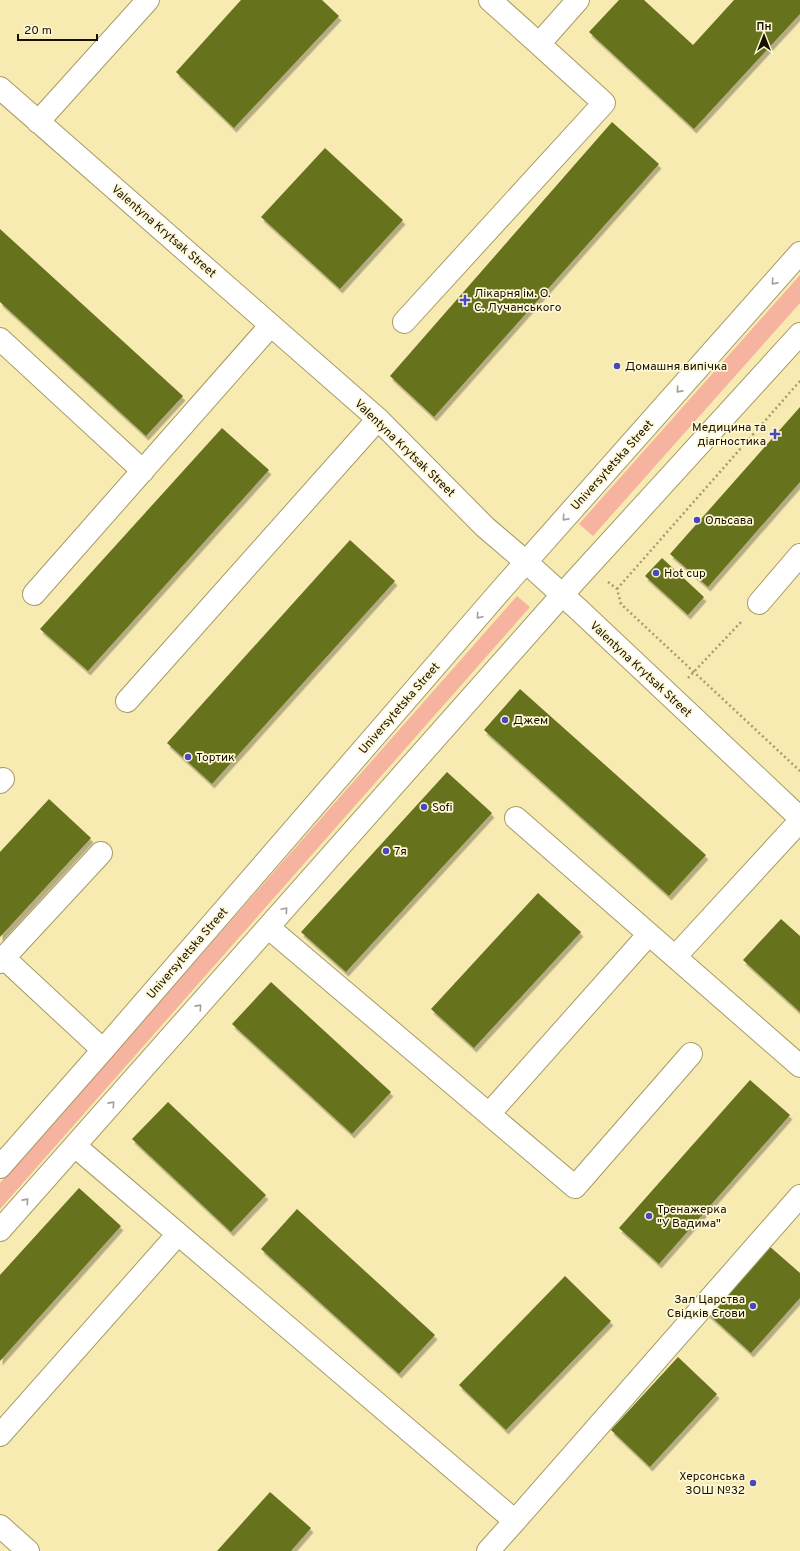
<svg xmlns="http://www.w3.org/2000/svg" width="800" height="1551" font-family="Overpass,sans-serif">
	<style>
		.green { fill: #f6b39f }
		.building { fill: #66721d; filter: url(#shadow) }
		.lines { fill: none; stroke-linecap: round; stroke-linejoin: round }
		.minor-casing { stroke: #a79b65; stroke-width: 24 }
		.path { stroke: #a59b71; stroke-width: 2.5; stroke-dasharray: 2 3; stroke-linecap: butt }
		.minor { stroke: #fff; stroke-width: 22 }
		.oneway { stroke: #a2a099 }
		.poi-dot { fill: #4847bd; stroke: #fff8d6; stroke-width: 1.5 }
		.labels { text-anchor: middle; stroke-width: 3.5; stroke-linejoin: round; paint-order: stroke }
		.street-label { font-size: 12px; fill: #171200; stroke: #fff8d6 }
		.poi-label { font-size: 12px; fill: #171200; stroke: #fff8d6; text-anchor: start }
	</style>
	<defs>
		<filter id="shadow"><feDropShadow dx="2.5" dy="4.5" stdDeviation="0" flood-color="#0004"/></filter>
	</defs>
	<rect width="100%" height="100%" fill="#f7ebb2"/>
	<path class="green" d="M800,275v28l-207,233 -14,-12z
		M517,596l13,11 -530,602v-26z"/>
	<path class="building" d="M241,0h81l17,16 -105,112 -58,-56z
		M619,0h25l49,45 41,-45h66v14l-106,115 -105,-97z
		M612,122l47,42 -225,253 -44,-41z
		M325,148l78,72 -63,69 -79,-72z
		M0,229l183,167 -37,40 -146,-134z
		M800,407v75l-92,105 -38,-33z
		M222,428l47,42 -181,201 -48,-42z
		M350,540l45,41 -183,203 -45,-41z
		M662,558l42,39 -16,18 -43,-39z
		M520,689l186,166 -37,41 -185,-166z
		M447,772l45,41 -146,159 -45,-40z
		M49,799l42,39 -91,99v-85z
		M538,893l43,39 -107,116 -43,-39z
		M781,919l19,17v76l-57,-52z
		M271,982l120,110 -39,42 -120,-110z
		M750,1080l40,35 -131,149 -40,-36z
		M168,1102l98,93 -35,37 -99,-93z
		M79,1188l42,38 -121,135v-86z
		M297,1209l138,126 -36,39 -138,-125z
		M768,1245l32,28v25l-49,55 -44,-40z
		M565,1276l46,45 -105,109 -47,-45z
		M678,1357l39,37 -67,73 -39,-37z
		M270,1492l41,36 -20,23h-74z"/>
	<g class="lines">
		<defs>
			<path id="minor" d="M490,0l49,44 39,-44
				M0,88l378,331 107,108 41,35 52,47 222,209
				M38,122l110,-122
				M404,322l200,-219 -65,-59
				M0,339l143,132
				M34,594l237,-269
				M759,603l41,-48
				M127,701l251,-282
				M0,782l3,-3
				M516,818l284,248
				M269,928l306,259 116,-133
				M675,957l125,-136
				M4,958l99,92
				M0,962l101,-109
				M489,1114l160,-180
				M75,1146l440,375 -27,30
				M0,1167l103,-117 399,-461 298,-336
				M0,1230l562,-635 238,-261
				M0,1435l178,-201
				M515,1521l285,-325
				M0,1526l28,25"/>
		</defs>
		<use href="#minor" class="minor-casing"/>
		<path class="path" d="M608,582l9,7 4,15 179,167
			M617,589l183,-208
			M688,678l54,-57"/>
		<use href="#minor" class="minor"/>
	</g>
	<defs><path id="oneway-chevron" d="M-2-3.5L2.5 0L-2 3.5" fill="none" stroke-width="1.6" stroke-linecap="round" stroke-linejoin="round"/></defs>
	<g class="oneway">
		<use href="#oneway-chevron" transform="translate(774 282) rotate(132)"/>
		<use href="#oneway-chevron" transform="translate(679 390) rotate(132)"/>
		<use href="#oneway-chevron" transform="translate(565 518) rotate(132)"/>
		<use href="#oneway-chevron" transform="translate(479 616) rotate(131)"/>
		<use href="#oneway-chevron" transform="translate(285 910) rotate(-49)"/>
		<use href="#oneway-chevron" transform="translate(199 1007) rotate(-48)"/>
		<use href="#oneway-chevron" transform="translate(112 1104) rotate(-48)"/>
		<use href="#oneway-chevron" transform="translate(26 1201) rotate(-48)"/>
	</g>
	<g class="poi-dot">
		<path d="M463 294h4v4h4v4h-4v4h-4v-4h-4v-4h4z"/>
		<circle cx="617" cy="366" r="4"/>
		<path d="M773 428h4v4h4v4h-4v4h-4v-4h-4v-4h4z"/>
		<circle cx="697" cy="520" r="4"/>
		<circle cx="656" cy="573" r="4"/>
		<circle cx="505" cy="720" r="4"/>
		<circle cx="188" cy="757" r="4"/>
		<circle cx="424" cy="807" r="4"/>
		<circle cx="386" cy="851" r="4"/>
		<circle cx="649" cy="1216" r="4"/>
		<circle cx="753" cy="1306" r="4"/>
		<circle cx="753" cy="1483" r="4"/>
	</g>
	<g class="labels">
		<g class="street-label">
			<text transform="translate(164 231) rotate(41)" y="4">Valentyna Krytsak Street</text>
			<text transform="translate(405 448) rotate(44)" y="4">Valentyna Krytsak Street</text>
			<text transform="translate(612 465) rotate(-48)" y="4">Universytetska Street</text>
			<text transform="translate(641 669) rotate(43)" y="4">Valentyna Krytsak Street</text>
			<text transform="translate(399 708) rotate(-49)" y="4">Universytetska Street</text>
			<text transform="translate(187 953) rotate(-49)" y="4">Universytetska Street</text>
		</g>
		<g class="poi-label">
			<text x="474" y="297">Лікарня ім. О.<tspan x="474" dy="14">С. Лучанського</tspan></text>
			<text x="625" y="370">Домашня випічка</text>
			<text x="766" y="431" text-anchor="end">Медицина та<tspan x="766" dy="14">діагностика</tspan></text>
			<text x="705" y="524">Ольсава</text>
			<text x="664" y="577">Hot cup</text>
			<text x="513" y="724">Джем</text>
			<text x="196" y="761">Тортик</text>
			<text x="432" y="811">Sofi</text>
			<text x="394" y="855">7я</text>
			<text x="657" y="1213">Тренажерка<tspan x="657" dy="14">"У Вадима"</tspan></text>
			<text x="745" y="1303" text-anchor="end">Зал Царства<tspan x="745" dy="14">Свідків Єгови</tspan></text>
			<text x="745" y="1480" text-anchor="end">Херсонська<tspan x="745" dy="14">ЗОШ №32</tspan></text>
		</g>
	</g>
	<g transform="translate(764 36)" stroke="#fff8d6" stroke-width="3" paint-order="stroke">
	<path d="M0-3L7 15L0 10L-7 15Z" fill="#171200"/>
	<text y="-6" font-size="11" font-weight="bold" text-anchor="middle" fill="#171200">Пн</text>
	</g>
	<path d="M18 34v6h79v-6" fill="none" stroke="#171200" stroke-width="2"/>
	<text x="24" y="34" font-size="12" fill="#171200" stroke="#fff8d6" stroke-width="3" paint-order="stroke">20 m</text>
</svg>
